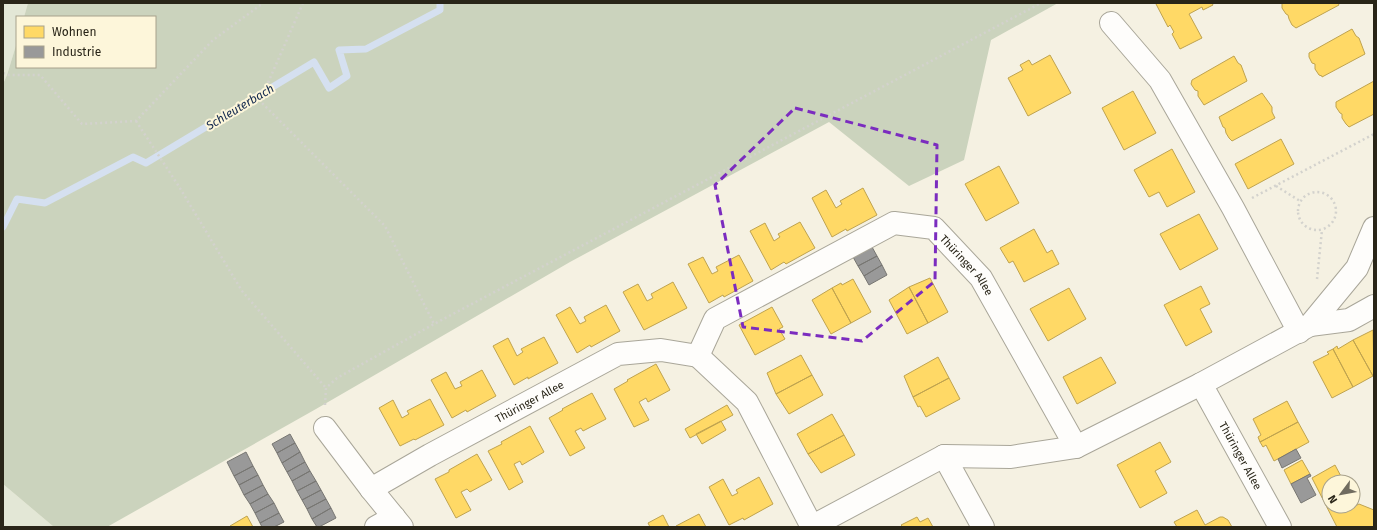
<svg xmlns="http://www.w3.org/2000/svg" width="1377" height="530" font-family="'Fira Sans',sans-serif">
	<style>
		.green { fill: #e3e7d6 }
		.forest { fill: #cbd3bd }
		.homes { fill: #ffd966; stroke: #bfa34f }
		.industry { fill: #999; stroke: #777672 }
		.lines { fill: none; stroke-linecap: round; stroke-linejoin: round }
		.stream { stroke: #d5e0f0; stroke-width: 7 }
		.minor-casing { stroke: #a9a699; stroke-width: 24 }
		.path { stroke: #d3d2cd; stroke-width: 2.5; stroke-dasharray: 2 3; stroke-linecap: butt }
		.minor { stroke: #fefdfb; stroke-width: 22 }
		.marked { fill: none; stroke: #7b2cbf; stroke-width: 3; stroke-dasharray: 8 5; stroke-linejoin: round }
		.labels { text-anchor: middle; stroke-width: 4; stroke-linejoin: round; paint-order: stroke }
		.street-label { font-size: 11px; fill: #292518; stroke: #fdf6da }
		.water-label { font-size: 12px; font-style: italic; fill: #12284e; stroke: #fdf6da }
	</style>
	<rect width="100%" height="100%" fill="#f5f1e2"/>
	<path class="green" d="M3,3h25l-4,14h-7v25l-10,33 -4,9z
		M3,484l51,43h-51z"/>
	<path class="forest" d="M28,3h1030l-67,37 -27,120 -55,26 -80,-64 -259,140 -254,147 -209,118h-53l-51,-43v-400l4,-9 10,-33v25h138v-50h-131z"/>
	<path class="homes" d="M1158,3h54l1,2 -10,5 -1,-3 -13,7 13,24 -22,11 -8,-15 2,-2 -4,-7 -2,2 -12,-23z
		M1282,3h56l1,2 -43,23 -4,-3 -3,-6 -1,-4 -2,-1 -4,-6z
		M1352,29l4,7 3,2 6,16 -43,23v-1l-3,-1 -4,-6v-5l-3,-1 -3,-6v-4z
		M1050,55l21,38 -43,23 -20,-38 15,-8 -3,-5 9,-5 3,5z
		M1234,56l4,7 3,2 6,16 -43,24 -6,-9v-5l-3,-1 -4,-6 1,-4z
		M1374,81v33l-25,13 -3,-3 -4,-6v-4l-2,-1 -4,-6v-5z
		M1133,91l23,42 -32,17 -22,-42z
		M1262,93l10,14v5l3,6 -43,23 -3,-3 -3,-5 -1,-5 -2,-1 -4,-10z
		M1281,139l13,25 -46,25 -13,-25z
		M1172,149l23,43 -28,15 -8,-15 -10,5 -15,-27z
		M999,166l20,37 -33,18 -21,-37z
		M863,188l14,27 -30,16 -1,-2 -14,8 -20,-39 14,-8 10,18 6,-4 -2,-3z
		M1199,214l19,35 -38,21 -20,-36z
		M800,222l15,26 -29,16 -2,-2 -13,8 -21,-39 15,-8 9,18 6,-4 -2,-3z
		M1034,229l13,24 5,-3 7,14 -35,18 -11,-21 -4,2 -9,-15z
		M739,255l14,26 -29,16 -1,-2 -14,8 -21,-39 15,-7 9,17 6,-3 -2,-4z
		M930,278l18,34 -20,11 -19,-36z
		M853,279l18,33 -20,11 -19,-35 9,-5 1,2z
		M673,282l14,26 -43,22 -21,-38 15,-8 9,17 6,-3 -2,-4z
		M1201,286l9,18 -10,5 12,23 -26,14 -22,-41z
		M909,287l19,36 -21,11 -18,-34z
		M832,288l19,35 -20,11 -19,-34z
		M1069,288l17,31 -38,22 -18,-32z
		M606,305l14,26 -29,16 -1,-2 -13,8 -21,-38 14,-8 10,17 6,-3 -2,-4z
		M772,307l11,20 -4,2 6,10 -30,16 -16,-30z
		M1373,330l1,45 -1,1 -20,-36z
		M544,337l14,26 -30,16v-2l-14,8 -21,-39 15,-8 9,18 6,-4 -2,-3z
		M1353,340l20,36 -20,11 -20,-38 4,-3 1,3z
		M1333,349l20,38 -21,11 -19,-36 16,-8 -2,-2z
		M801,355l11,20 -36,19 -9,-21z
		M938,357l11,21 -36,19 -9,-21z
		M1101,357l15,26 -39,21 -14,-27z
		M656,364l14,26 -22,12 -2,-4 -7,4 10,18 -15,7 -20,-38 14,-8 -1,-1z
		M482,370l14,26 -29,16 -1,-2 -14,8 -21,-38 15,-8 9,17 7,-3 -2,-4z
		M812,375l11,20 -34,19 -13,-20z
		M949,378l11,21 -34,18 -6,-11 -2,1 -5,-10z
		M592,393l14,26 -23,12 -2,-3 -6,3 10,17 -15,8 -21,-38 14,-8 -1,-1z
		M430,399l14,26 -29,15 -1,-1 -14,7 -21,-38 14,-8 9,18 7,-4 -2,-3z
		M1287,401l11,21 -38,20 -2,-5 3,-2 -8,-16z
		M727,405l6,10 -43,23 -5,-9z
		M832,414l12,21 -36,19 -11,-20z
		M721,421l5,9 -24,14 -6,-10z
		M1298,422l11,20 -35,19 -8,-16 -3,2 -3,-5z
		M530,426l14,26 -22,13 -2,-4 -6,3 9,18 -14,8 -21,-39 14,-7 -1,-2z
		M844,435l11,20 -34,18 -13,-19z
		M1160,442l11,20 -16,9 12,22 -27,15 -23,-43z
		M477,454l15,26 -22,12 -3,-3 -6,3 10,18 -15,8 -21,-39 14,-7v-2z
		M1302,460l8,14 -19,10 -7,-14z
		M1335,465l9,17h-15v24h23l1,1 6,-3 15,6v17h-37l-25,-49z
		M759,477l14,27 -29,16 -1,-2 -14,7 -20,-38 14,-8 9,17 6,-3 -2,-3z
		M1197,510l8,15 15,-8h3l5,3 4,7h-55l-3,-5z
		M699,514l7,13h-29l-1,-1z
		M663,515l6,12h-19l-2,-4z
		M247,516l6,11h-23v-1z
		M917,517l3,5 8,-4 5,9h-30l-2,-2z"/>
	<path class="industry" d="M872,247l5,9 -19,10 -5,-9z
		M877,256l5,9 -18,11 -6,-10z
		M882,265l5,10 -18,10 -5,-9z
		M290,434l5,9 -18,10 -5,-9z
		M295,443l5,9 -18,11 -5,-10z
		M1296,449l5,9 -19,10 -4,-9z
		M246,452l7,14 -19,10 -7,-14z
		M300,452l5,10 -18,10 -5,-9z
		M305,462l5,9 -18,10 -5,-9z
		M253,466l5,9 -19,10 -5,-9z
		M310,471l6,10 -19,10 -5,-10z
		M1310,474l1,2 -4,2 9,17 -15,8 -10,-19z
		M258,475l5,10 -19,10 -5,-10z
		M316,481l5,9 -19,10 -5,-9z
		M263,485l5,9 -18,10 -6,-9z
		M321,490l5,9 -19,10 -5,-9z
		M268,494l6,9 -19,10 -5,-9z
		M326,499l5,9 -19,11 -5,-10z
		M274,503l5,10 -19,10 -5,-10z
		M331,508l5,10 -17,9h-2l-5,-8z
		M279,513l5,9 -10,5h-12l-2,-4z"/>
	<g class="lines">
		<path class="stream" d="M3,227l14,-28 28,4 88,-46 13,6 168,-101 15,26 18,-12 -8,-26 27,-1 74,-39v-7"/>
		<defs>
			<g id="minor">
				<path d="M1111,23l49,57 73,128 66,124"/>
				<path d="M1310,325l39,-5 25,-14"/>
				<path d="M698,356l49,46 65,125"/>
				<path id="s1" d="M1201,384l79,143"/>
				<path d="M325,428l46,61 31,38"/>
				<path d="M944,456l39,71"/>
				<path id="s2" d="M371,489l59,-34 188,-101 43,-4 37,6 17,-37 179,-96 40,5 47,50 95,169"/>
				<path d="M376,527l18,-10"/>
				<path d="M811,527l133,-71 67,1 65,-10 125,-63 109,-59 47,-57 17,-40"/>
			</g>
		</defs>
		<use href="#minor" class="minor-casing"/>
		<path class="path" d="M303,3l-43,98 125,125 49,98
			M3,73l6,2h31l42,49 54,-3 76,-80 51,-38
			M136,121l42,64 64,106 84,97
			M1276,186l24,15
			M1298 211a19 19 0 1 1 38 0a19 19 0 1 1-38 0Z
			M1252,198l122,-64
			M1317,279l5,-49
			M325,405l1,-17 11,-10 97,-54 607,-321"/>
		<use href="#minor" class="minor"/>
	</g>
	<path class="marked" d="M795,108l142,37 -2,136 -73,60 -119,-14 -28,-142z"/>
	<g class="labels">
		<g class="street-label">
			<text dy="4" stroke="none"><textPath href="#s2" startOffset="696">Thüringer Allee</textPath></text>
			<text dy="4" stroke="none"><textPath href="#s2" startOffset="181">Thüringer Allee</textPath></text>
			<text dy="4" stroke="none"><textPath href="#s1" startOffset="82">Thüringer Allee</textPath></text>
		</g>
		<g class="water-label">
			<text transform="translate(240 107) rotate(-31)" y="4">Schleuterbach</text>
		</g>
	</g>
	<rect width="1377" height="530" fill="none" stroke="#292518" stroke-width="8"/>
	<rect x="16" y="16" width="140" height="52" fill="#fdf6da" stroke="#a8a28c"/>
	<rect x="24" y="26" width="20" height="12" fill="#ffd966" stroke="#a8a28c"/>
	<text x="52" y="36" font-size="12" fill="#292518">Wohnen</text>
	<rect x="24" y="46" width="20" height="12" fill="#999999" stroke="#a8a28c"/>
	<text x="52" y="56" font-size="12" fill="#292518">Industrie</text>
	<g transform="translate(1341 494) rotate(238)"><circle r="19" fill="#fdf6da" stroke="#a8a28c"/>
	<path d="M0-3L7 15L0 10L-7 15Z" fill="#706c5f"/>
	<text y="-6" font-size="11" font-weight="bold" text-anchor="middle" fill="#292518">N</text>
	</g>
</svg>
